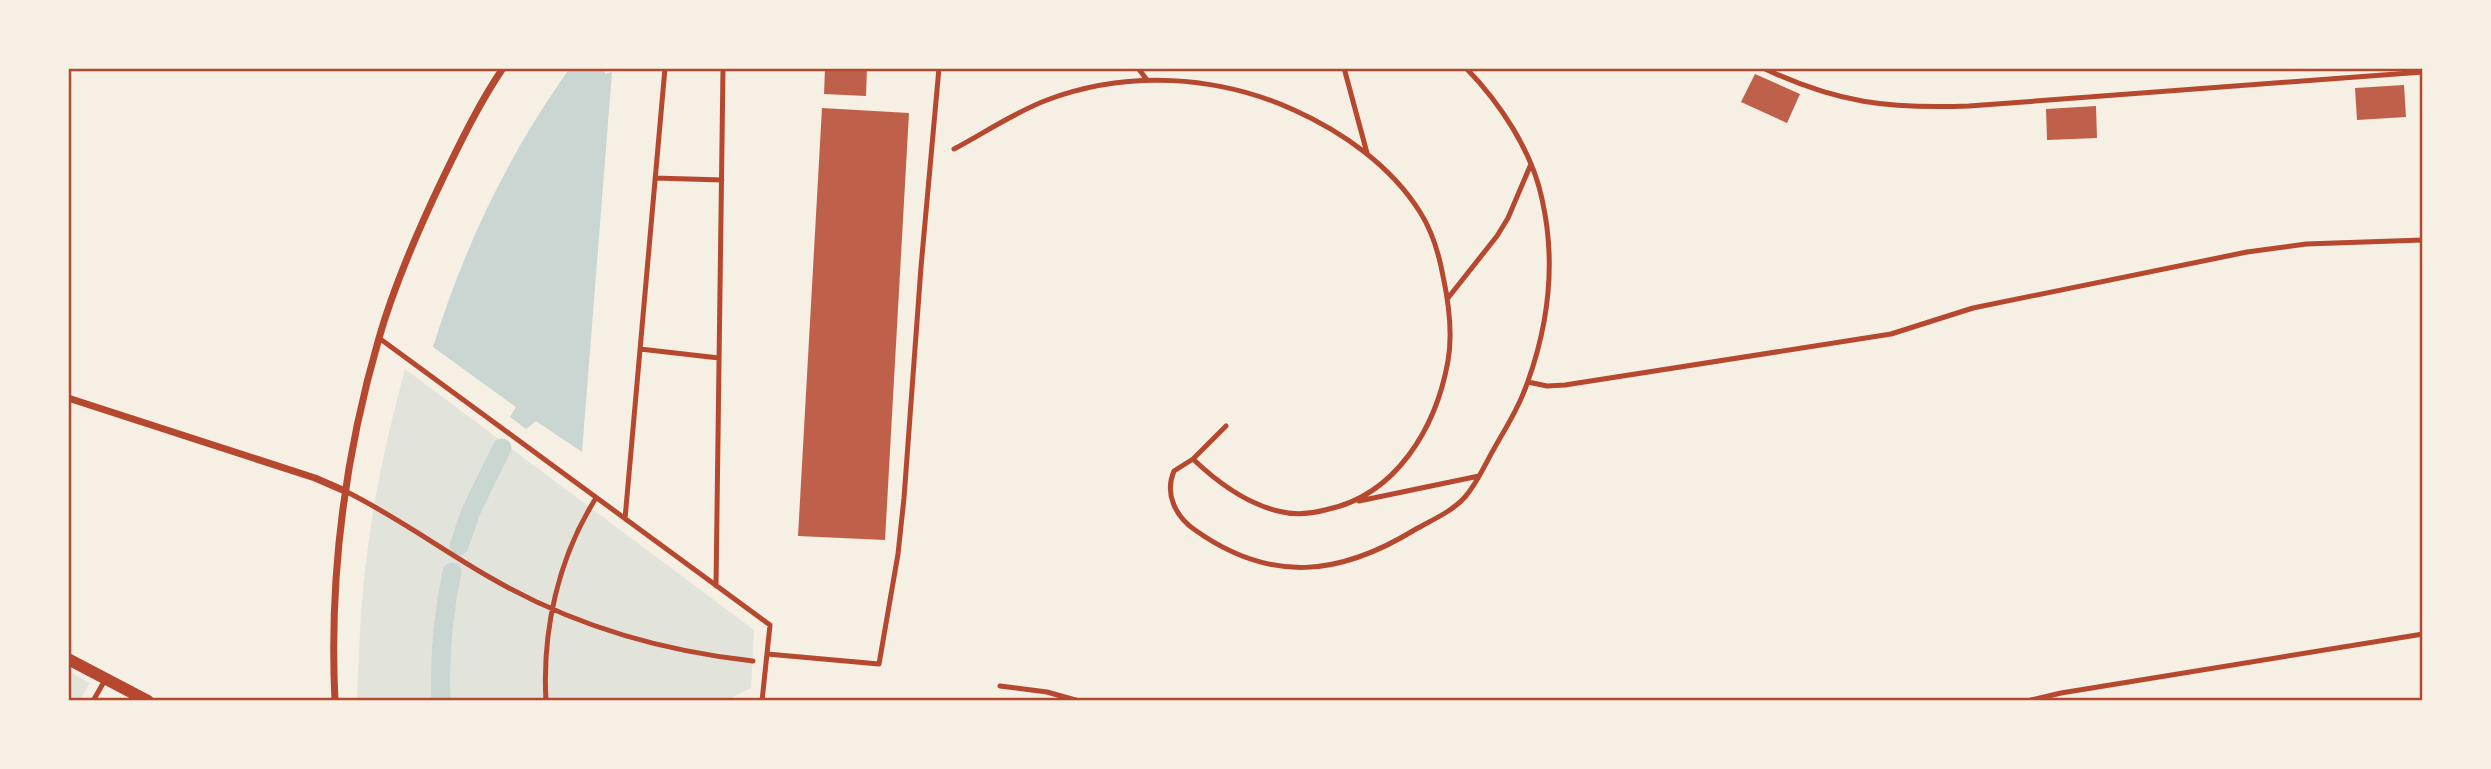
<svg xmlns="http://www.w3.org/2000/svg" width="2491" height="769" font-family="'Source Sans 3',sans-serif">
	<style>
		.green { fill: #e2e4dc }
		.water { fill: #c9d6d2 }
		.lines { fill: none; stroke-linecap: round; stroke-linejoin: round }
		.canal { stroke: #c9d6d2; stroke-width: 19 }
		.building { fill: #bf614a }
		.service { stroke: #b5482f; stroke-width: 5 }
		.minor { stroke: #b5482f; stroke-width: 7 }
		.tertiary { stroke: #b5482f; stroke-width: 12 }
		.neatline { fill: none; stroke: #b5482f; stroke-width: 2.5 }
	</style>
	<rect width="100%" height="100%" fill="#f6efe4"/>
	<path class="green" d="M405,369l349,261 -3,58 -26,13h-368c2,-54 4,-109 12,-162 8,-58 21,-114 36,-170z
		M68,671l22,12 -11,18h-11z"/>
	<path class="water" d="M570,68h34l1,6 7,-2 -30,380 -46,-31 -10,8 -16,-12 6,-10 -83,-60c31,-100 76,-194 137,-279z"/>
	<g class="lines">
		<path class="canal" d="M459,546l12,-35 31,-63
			M441,701c-2,-44 2,-86 11,-129"/>
	</g>
	<path class="building" d="M825,68h42l-1,28 -42,-2z
		M1755,74l45,20 -13,29 -46,-21z
		M2404,85l2,32 -49,3 -2,-32z
		M2096,106l1,32 -50,2 -1,-31z
		M822,108l87,5 -24,427 -87,-4z"/>
	<g class="lines">
		<path class="service" d="M1138,68l9,12
			M1344,68l23,85
			M1763,68c74,35 125,41 206,38l454,-34
			M954,149c30,-16 61,-37 93,-49 80,-30 170,-25 247,10 49,22 97,56 126,102 12,19 19,42 23,64 6,28 10,57 5,85 -12,67 -52,135 -123,149 -15,4 -32,5 -47,1 -33,-8 -61,-29 -85,-52
			M655,178l67,2
			M1448,298l49,-62 11,-18 23,-54
			M379,338l391,287 -8,76
			M640,349l79,9
			M1528,382l19,4 18,-1 326,-51 82,-26 274,-56 59,-8 117,-4
			M1226,426l-33,33 -19,12c-10,23 2,46 21,59 76,54 145,46 221,-1 16,-9 37,-18 49,-32 13,-15 20,-33 30,-50 12,-21 25,-42 33,-66 21,-59 28,-120 14,-182 -10,-48 -42,-96 -76,-131
			M345,491c51,25 97,59 146,87 81,47 170,73 262,83
			M1359,501l120,-25
			M625,519l40,-451
			M716,586l7,-518
			M767,654l112,10 19,-110 6,-56 17,-231 18,-199
			M1000,686l47,6 32,9
			M93,701l12,-21
			M546,701c-4,-70 12,-143 50,-203
			M2027,701l34,-8 362,-59"/>
		<path class="minor" d="M68,398l247,80 30,13
			M335,701c-6,-122 10,-246 44,-363 16,-56 40,-110 65,-162 18,-37 36,-74 59,-108"/>
		<path class="tertiary" d="M68,659l80,42"/>
	</g>
	<rect width="2491" height="769" fill="none" stroke="#f6efe4" stroke-width="140"/>
	<rect x="70" y="70" width="2351" height="629" class="neatline"/>
</svg>
